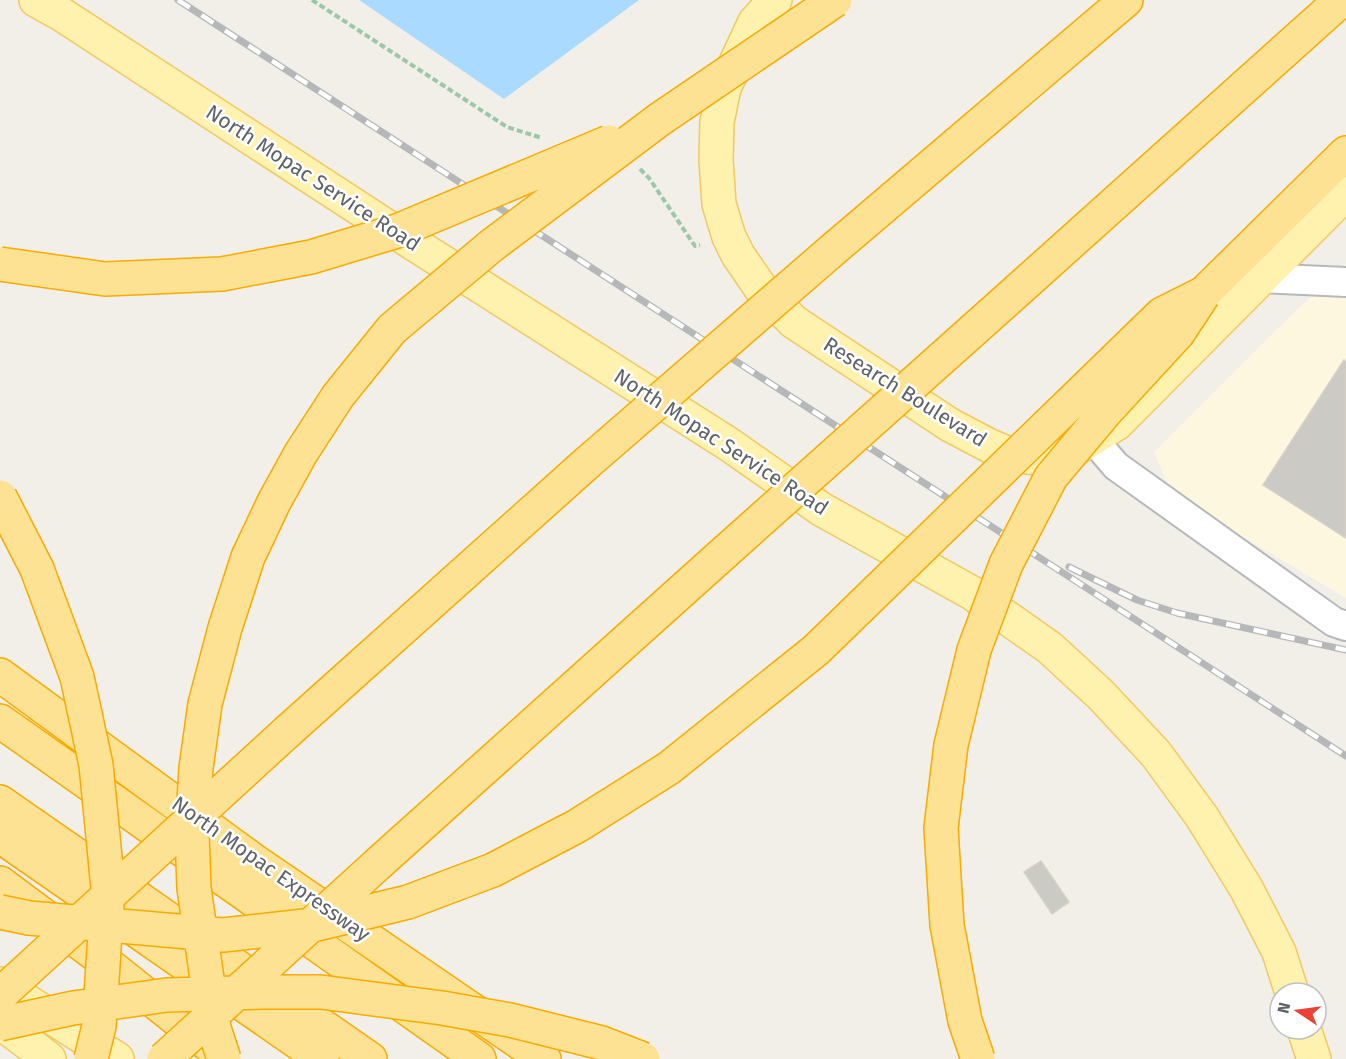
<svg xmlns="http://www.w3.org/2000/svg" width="1346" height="1059" font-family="'Fira Sans',sans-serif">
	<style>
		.commercial { fill: #fef7e0 }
		.water { fill: #aadaff }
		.building { fill: #cccac5; stroke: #d6d1c6; stroke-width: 1.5 }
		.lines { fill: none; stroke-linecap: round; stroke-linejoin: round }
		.minor-casing { stroke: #b5b8bc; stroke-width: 32 }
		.major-casing { stroke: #f2c960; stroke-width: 36 }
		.highway-casing { stroke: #f9ab00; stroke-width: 36 }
		.path { stroke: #9cc7a9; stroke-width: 4; stroke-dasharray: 6 3; stroke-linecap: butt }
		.minor { stroke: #fff; stroke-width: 28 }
		.major { stroke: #fff2af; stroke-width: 33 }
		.highway { stroke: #fde293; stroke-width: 33 }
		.rail-casing { stroke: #b6b7b8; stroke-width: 7 }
		.rail { stroke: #fff; stroke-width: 4.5; stroke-dasharray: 14; stroke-linecap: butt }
		.highway-bridge-casing { stroke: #f9ab00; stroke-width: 36; stroke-linecap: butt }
		.highway-bridge { stroke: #fde293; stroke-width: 33 }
		.labels { text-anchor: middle; stroke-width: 5; stroke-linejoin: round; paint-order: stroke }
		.street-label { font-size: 21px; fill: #5f6368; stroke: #fff }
	</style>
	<rect width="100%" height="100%" fill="#f1efe8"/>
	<path class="commercial" d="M1346,264v334l-174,-103 -18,-43 124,-124z"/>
	<path class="water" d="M359,0h280l-135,99z"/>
	<path class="building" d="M1344,360l2,2v176l-83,-53z
		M1041,861l28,41 -17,12 -28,-42z"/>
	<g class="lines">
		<defs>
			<path id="minor" d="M1259,278l87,4
				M1092,438l24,28 218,156 12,4"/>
			<path id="major" d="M36,0l25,14 325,212 344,219 91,64 151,84 78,55 51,47 55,59 46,63 44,71 33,64 13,41
				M775,0l-20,22 -31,66 -7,34 -1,38 3,44 10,33 9,18 24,35 32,32 156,103 40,21 22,9 23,3 27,-1 54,-33 230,-231
				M0,984l117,75
				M0,1022l49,37
				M1304,1029l10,30"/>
			<path id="highway" d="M829,253l297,-253
				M1018,290l323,-290
				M1204,293l142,-140
				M0,675l253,185 291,199
				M0,721l479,338
				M288,731l299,-268
				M0,802l370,257
				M0,836l322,223
				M380,862l345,-310
				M0,883l95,71 119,95"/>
		</defs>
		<use href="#minor" class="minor-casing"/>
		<use href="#major" class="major-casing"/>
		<use href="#highway" class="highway-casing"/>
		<path class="path" d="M312,0l195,127 35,11
			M640,169l9,9 46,68 5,-1"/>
		<use href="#minor" class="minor"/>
		<use href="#major" class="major"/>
		<use href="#highway" class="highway"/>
		<defs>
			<path id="rail" d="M178,0l1168,756
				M1069,567l68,33 40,13 169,37"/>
		</defs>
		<use href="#rail" class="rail-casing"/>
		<use href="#rail" class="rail"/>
		<defs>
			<path id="highway-bridge" d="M0,264l105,15 117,-5 89,-17 86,-26 212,-89
				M587,463l242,-210
				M0,497l37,72 40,108 19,88 12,123 -9,138 -8,33
				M725,552l293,-262
				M0,912l29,6 194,17 90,-10 95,-23 85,-32 84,-44 92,-58 147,-118 346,-336 42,-21
				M0,995l288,-264
				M0,1024l73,-16 94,-13 95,-3h59l121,16 68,12 92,23 41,16
				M164,1059l216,-197
				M224,1059l-10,-31 -20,-140 -2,-54 4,-66 9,-64 20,-76 23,-71 26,-55 27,-49 37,-57 54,-67 99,-83 169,-127 175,-119
				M978,1059l-13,-38 -18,-96 -6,-97 10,-83 23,-95 32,-86 45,-87 57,-68 70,-76 25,-38"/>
		</defs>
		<use href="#highway-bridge" class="highway-bridge-casing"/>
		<use href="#highway-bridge" class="highway-bridge"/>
	</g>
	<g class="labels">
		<g class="street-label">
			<text transform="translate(313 178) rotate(33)" y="7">North Mopac Service Road</text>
			<text transform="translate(905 392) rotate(32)" y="7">Research Boulevard</text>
			<text transform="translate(721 442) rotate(33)" y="7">North Mopac Service Road</text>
			<text transform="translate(271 869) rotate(35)" y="7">North Mopac Expressway</text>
		</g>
	</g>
	<g transform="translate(1298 1011) rotate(283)"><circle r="28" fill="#ffffff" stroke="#bfc1c3" stroke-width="1.5"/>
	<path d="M0-4.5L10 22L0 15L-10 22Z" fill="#ea4335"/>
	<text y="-9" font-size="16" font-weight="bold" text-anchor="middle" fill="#5f6368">N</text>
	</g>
</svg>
